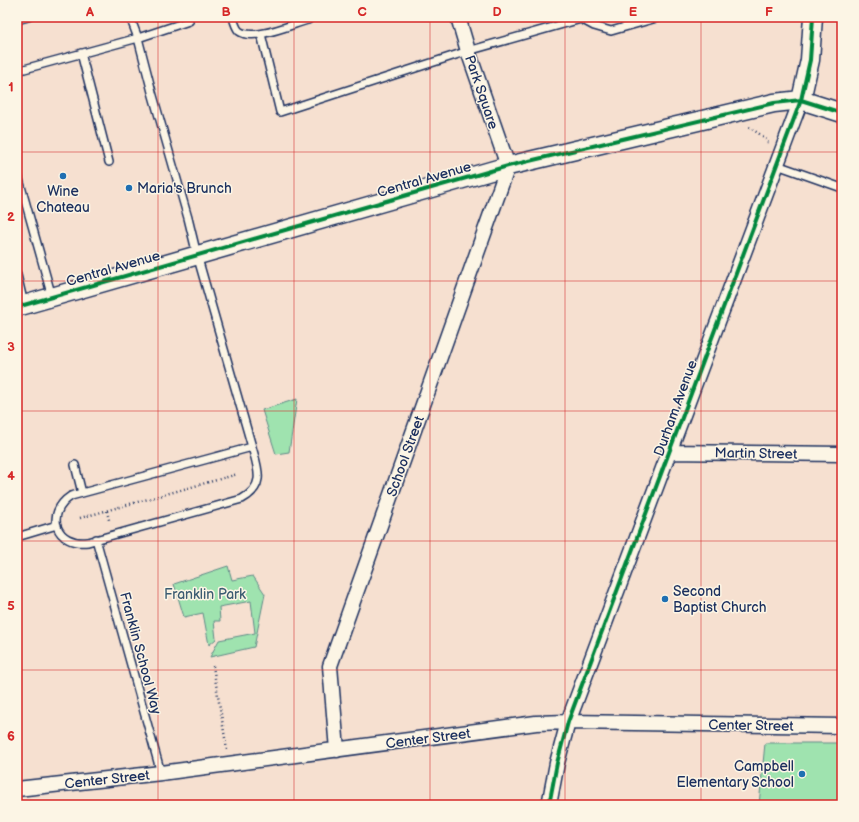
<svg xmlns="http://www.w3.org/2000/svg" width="859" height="822" font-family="'Balsamiq Sans',sans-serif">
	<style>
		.green { fill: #9fe3af; stroke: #5d8986 }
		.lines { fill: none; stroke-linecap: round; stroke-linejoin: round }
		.service-casing { stroke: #1b2f5e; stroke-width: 10 }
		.minor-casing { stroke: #1b2f5e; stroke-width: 17 }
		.tertiary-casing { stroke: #1b2f5e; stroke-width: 21 }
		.path { stroke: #1b2f5e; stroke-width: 2.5; stroke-dasharray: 1 3; stroke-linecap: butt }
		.service { stroke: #fcf5e5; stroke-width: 7 }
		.minor { stroke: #fcf5e5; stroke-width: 14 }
		.tertiary { stroke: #fcf5e5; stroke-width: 18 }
		.cycleway-casing { stroke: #fcf5e5; stroke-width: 6 }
		.cycleway { stroke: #00873e; stroke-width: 4 }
		.grid { fill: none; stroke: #d62828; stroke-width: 1; stroke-opacity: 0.55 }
		.poi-dot { fill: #1f6fb2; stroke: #fcf5e5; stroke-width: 1.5 }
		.labels { text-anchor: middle; stroke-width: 3; stroke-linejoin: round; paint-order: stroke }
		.street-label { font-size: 14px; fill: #1b2f5e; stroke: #fcf5e5 }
		.poi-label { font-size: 14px; fill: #1b2f5e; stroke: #fcf5e5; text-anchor: start }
		.park-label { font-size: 14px; fill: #3c5c72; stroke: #fcf5e5 }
		.neatline { fill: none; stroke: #d62828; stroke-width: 1.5 }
		.grid-label { font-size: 13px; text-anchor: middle; font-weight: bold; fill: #d62828 }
	</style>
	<rect width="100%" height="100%" fill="#f6e0d0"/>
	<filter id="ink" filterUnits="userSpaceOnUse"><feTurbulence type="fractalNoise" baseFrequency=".025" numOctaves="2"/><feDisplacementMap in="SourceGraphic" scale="8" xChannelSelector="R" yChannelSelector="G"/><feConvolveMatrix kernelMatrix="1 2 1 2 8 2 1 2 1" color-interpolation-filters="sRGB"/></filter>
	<g filter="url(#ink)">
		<path class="green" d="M297,399l-8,53 -13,2 -14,-44z
			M228,566l4,14 21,-4 12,18 -11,53 -44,10 9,-17 36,-7 -4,-32 -32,6 1,14h-6l2,18 -7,6 -6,-32 -19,4 -10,-33z
			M765,743h77v62h-83z"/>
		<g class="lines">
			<defs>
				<path id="service" d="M130,17l8,21 51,-17 -1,-4
					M233,17c1,4 3,11 6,14 14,11 53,-7 69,-11l3,-3
					M17,20l11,-3
					M261,34l19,78 188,-61 113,-32 13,7 17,5 49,-14
					M81,53l28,109
					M17,71l121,-33 14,54 36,126 9,37 55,192
					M777,165l65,23
					M17,172l35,125
					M17,275l7,29
					M252,447c6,22 14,39 -10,52l-154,43c-32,4 -44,-28 -17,-46z
					M75,465l7,28
					M17,537l40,-12
					M96,539l65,234"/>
				<path id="minor" d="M670,452l172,2
					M337,750l-7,-84 178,-500 -40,-115 -10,-34
					M17,789l144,-16 375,-50 32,-1 274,4
					M549,805l8,-42 11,-41 233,-622"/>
				<path id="tertiary" d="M801,100l9,-40 3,-43
					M17,307l491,-141 266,-63 27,-3 41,13"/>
			</defs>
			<use href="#service" class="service-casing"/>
			<use href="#minor" class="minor-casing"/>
			<use href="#tertiary" class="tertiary-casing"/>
			<path class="path" d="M749,127l15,10 5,7
				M107,511l2,9
				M80,518l158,-44
				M213,666l14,84"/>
			<use href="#service" class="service"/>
			<use href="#minor" class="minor"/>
			<use href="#tertiary" class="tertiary"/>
			<defs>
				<path id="cycleway" d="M17,307l491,-141 266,-63 27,-3 41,13
					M549,805l8,-42 11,-41 233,-622 9,-40 3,-43"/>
			</defs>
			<use href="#cycleway" class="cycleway-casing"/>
			<use href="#cycleway" class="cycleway"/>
		</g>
	</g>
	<path class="grid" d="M158,17v788M294,17v788M430,17v788M565,17v788M701,17v788M17,152h825M17,281h825M17,411h825M17,541h825M17,670h825"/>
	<g class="poi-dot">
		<circle cx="63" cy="176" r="4"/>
		<circle cx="129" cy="188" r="4"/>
		<circle cx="665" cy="599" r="4"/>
		<circle cx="802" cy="774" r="4"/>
	</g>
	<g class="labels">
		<g class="street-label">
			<text transform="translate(482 92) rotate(71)" y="5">Park Square</text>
			<text transform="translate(424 179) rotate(-16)" y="5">Central Avenue</text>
			<text transform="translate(113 268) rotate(-16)" y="5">Central Avenue</text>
			<text transform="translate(675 408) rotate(-70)" y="5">Durham Avenue</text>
			<text transform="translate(756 453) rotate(1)" y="5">Martin Street</text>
			<text transform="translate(405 456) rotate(-70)" y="5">School Street</text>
			<text transform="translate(141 653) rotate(75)" y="5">Franklin School Way</text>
			<text transform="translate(751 725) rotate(1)" y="5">Center Street</text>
			<text transform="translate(428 738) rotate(-7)" y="5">Center Street</text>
			<text transform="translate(107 779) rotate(-6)" y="5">Center Street</text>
		</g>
		<g class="poi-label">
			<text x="137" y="193">Maria's Brunch</text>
			<text x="63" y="196" text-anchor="middle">Wine<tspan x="63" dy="16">Chateau</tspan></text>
			<text x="673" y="596">Second<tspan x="673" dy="16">Baptist Church</tspan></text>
			<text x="794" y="771" text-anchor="end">Campbell<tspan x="794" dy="16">Elementary School</tspan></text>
		</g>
		<g class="park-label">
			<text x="205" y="599">Franklin Park</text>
		</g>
	</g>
	<rect width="859" height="822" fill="none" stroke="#fcf5e5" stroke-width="44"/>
	<rect x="22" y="22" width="815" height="778" class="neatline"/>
	<g class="grid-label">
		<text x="90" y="16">A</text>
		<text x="226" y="16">B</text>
		<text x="362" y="16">C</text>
		<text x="497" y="16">D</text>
		<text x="633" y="16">E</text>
		<text x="769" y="16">F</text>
		<text x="11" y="91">1</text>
		<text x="11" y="221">2</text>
		<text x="11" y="351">3</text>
		<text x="11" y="480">4</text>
		<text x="11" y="610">5</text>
		<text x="11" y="740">6</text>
	</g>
</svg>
